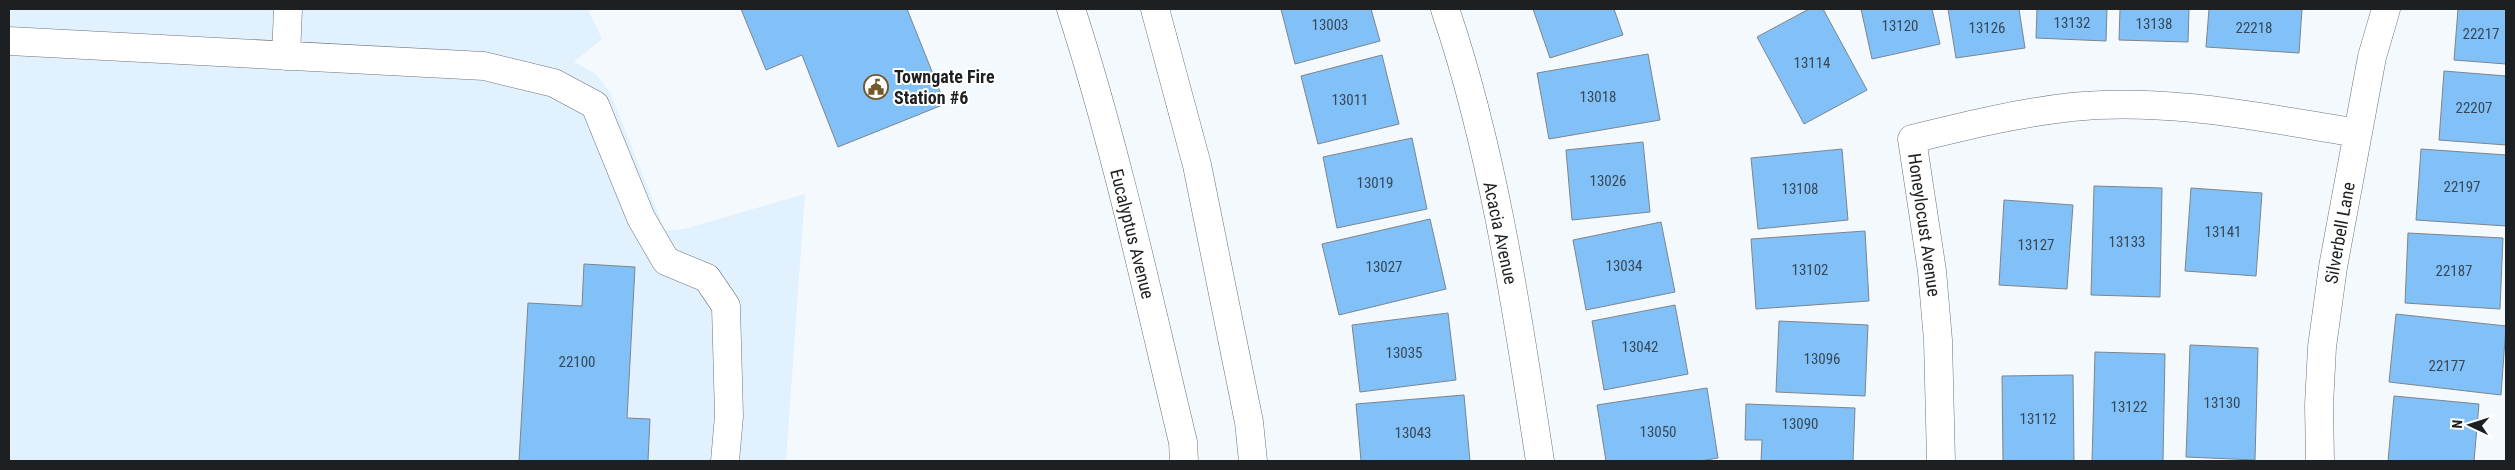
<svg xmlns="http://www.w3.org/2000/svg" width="2515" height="470" font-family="'Roboto Condensed',sans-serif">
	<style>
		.built { fill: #e2f1fe }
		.building { fill: #81c1f8; stroke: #7d858c }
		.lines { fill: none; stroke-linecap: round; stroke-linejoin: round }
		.minor-casing { stroke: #6c737a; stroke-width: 29 }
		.major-casing { stroke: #6c737a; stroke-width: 29 }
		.minor { stroke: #fff; stroke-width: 28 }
		.major { stroke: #fff; stroke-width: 28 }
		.labels { text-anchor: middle; stroke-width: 4; stroke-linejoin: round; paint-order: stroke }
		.number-label { font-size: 15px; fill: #364858 }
		.poi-label { font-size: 18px; font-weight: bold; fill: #1d2023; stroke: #fff; text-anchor: start }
		.street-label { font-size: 18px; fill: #1d2023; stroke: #fff }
	</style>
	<rect width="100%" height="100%" fill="#f4f9fe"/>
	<path class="built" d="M9,9h579l14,30 -28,23 22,12 15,20 54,137 19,-2 121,-35 -19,267h-777z"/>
	<path class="building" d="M741,9h166l38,95 -107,43 -36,-92 -36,15z
		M1281,9h90l9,32 -85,23z
		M1533,9h81l9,26 -73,23z
		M1809,9h14l44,81 -63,34 -47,-87z
		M1861,9h71l8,35 -68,15z
		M1948,9h71l6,39 -69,10z
		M2037,9h70l-1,32 -70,-3z
		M2120,9h69l-1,33 -69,-2z
		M2209,9h93l-3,44 -93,-6z
		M2458,9h48v55l-52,-4z
		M1648,54l12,66 -111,19 -12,-66z
		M1382,55l17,69 -81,20 -17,-68z
		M2444,71l62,5v69l-67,-5z
		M1412,138l15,71 -90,19 -14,-71z
		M1643,142l7,70 -78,8 -6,-70z
		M1842,149l6,71 -90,9 -7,-71z
		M2421,149l85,6v71l-90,-6z
		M2094,186l68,2 -2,109 -69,-2z
		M2191,188l71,5 -6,83 -71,-5z
		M2004,200l69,5 -6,84 -68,-4z
		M1430,219l16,70 -107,26 -17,-71z
		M1661,222l14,70 -89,18 -13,-70z
		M1865,231l4,70 -113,8 -5,-70z
		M2408,233l95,5 -3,71 -95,-6z
		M584,264l51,3 -8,151 23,1 -2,42h-129l9,-158 54,3z
		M1675,305l13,69 -84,16 -12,-69z
		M1448,313l8,67 -96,12 -8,-67z
		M2396,314l110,12 -5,69 -112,-13z
		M1779,321l89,4 -3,71 -89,-4z
		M2190,345l68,3 -3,112 -69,-3z
		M2095,352l70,2 -2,107h-71z
		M2073,375l1,86h-71l-1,-85z
		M1707,388l11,70 -18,3h-94l-9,-56z
		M1464,395l6,66h-109l-5,-57z
		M2394,396l85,8 -5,57h-86z
		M1746,404l109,4 -2,53h-92l1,-21h-17z"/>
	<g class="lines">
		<defs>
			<path id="minor" d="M1445,9c49,144 72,302 95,452
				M9,41l475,25 70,17 41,22 46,113 25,43 41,17 19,28 3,110 -4,45
				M286,56l2,-47
				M1941,461l-3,-121 -6,-69 -20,-132c53,-13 105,-26 160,-32 95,-10 192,11 286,26
				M2320,461l-1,-56 3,-58 11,-80 39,-210 14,-48"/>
			<path id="major" d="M1071,9c46,142 77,288 112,433l1,19
				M1155,9l42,156 52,257 4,39"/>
		</defs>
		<use href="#minor" class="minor-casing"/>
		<use href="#major" class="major-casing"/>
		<use href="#minor" class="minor"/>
		<use href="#major" class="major"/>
	</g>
	<defs>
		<symbol id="civic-ring" viewBox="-11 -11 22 22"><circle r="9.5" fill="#fff" stroke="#74582b" stroke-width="1.5"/><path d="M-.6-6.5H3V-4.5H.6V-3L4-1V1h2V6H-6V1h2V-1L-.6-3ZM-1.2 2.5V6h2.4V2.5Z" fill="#74582b"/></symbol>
	</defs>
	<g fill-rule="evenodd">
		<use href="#civic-ring" x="862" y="73" width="28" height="28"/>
	</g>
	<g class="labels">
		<g class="number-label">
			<text x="2072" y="28">13132</text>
			<text x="2154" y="29">13138</text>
			<text x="1330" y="30">13003</text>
			<text x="1900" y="31">13120</text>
			<text x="1987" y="33">13126</text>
			<text x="2254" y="33">22218</text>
			<text x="2481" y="39">22217</text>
			<text x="1812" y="68">13114</text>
			<text x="1598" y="102">13018</text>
			<text x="1350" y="105">13011</text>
			<text x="2474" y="113">22207</text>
			<text x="1608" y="186">13026</text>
			<text x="1375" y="188">13019</text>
			<text x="2462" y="192">22197</text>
			<text x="1800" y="194">13108</text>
			<text x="2223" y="237">13141</text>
			<text x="2127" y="247">13133</text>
			<text x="2036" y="250">13127</text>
			<text x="1624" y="271">13034</text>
			<text x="1384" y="272">13027</text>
			<text x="1810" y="275">13102</text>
			<text x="2454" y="276">22187</text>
			<text x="1640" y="352">13042</text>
			<text x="1404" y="358">13035</text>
			<text x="1822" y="364">13096</text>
			<text x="577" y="367">22100</text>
			<text x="2447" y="371">22177</text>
			<text x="2222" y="408">13130</text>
			<text x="2129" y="412">13122</text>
			<text x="2038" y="424">13112</text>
			<text x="1800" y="429">13090</text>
			<text x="1658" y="437">13050</text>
			<text x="1413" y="438">13043</text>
		</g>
		<g class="poi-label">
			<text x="894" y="83">Towngate Fire<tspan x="894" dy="21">Station #6</tspan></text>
		</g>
		<g class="street-label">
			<text transform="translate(1924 225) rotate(82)" y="6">Honeylocust Avenue</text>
			<text transform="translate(1500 233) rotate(78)" y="6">Acacia Avenue</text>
			<text transform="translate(2340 233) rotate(-80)" y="6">Silverbell Lane</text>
			<text transform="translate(1132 234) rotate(76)" y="6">Eucalyptus Avenue</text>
		</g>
	</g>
	<rect width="2515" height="470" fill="none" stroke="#1d2023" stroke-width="20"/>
	<g transform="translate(2470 425) rotate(274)" stroke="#ffffff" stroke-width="4" paint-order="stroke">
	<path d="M0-4L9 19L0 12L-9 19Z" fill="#1d2023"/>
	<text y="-8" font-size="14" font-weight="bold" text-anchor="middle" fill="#1d2023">N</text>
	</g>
</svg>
